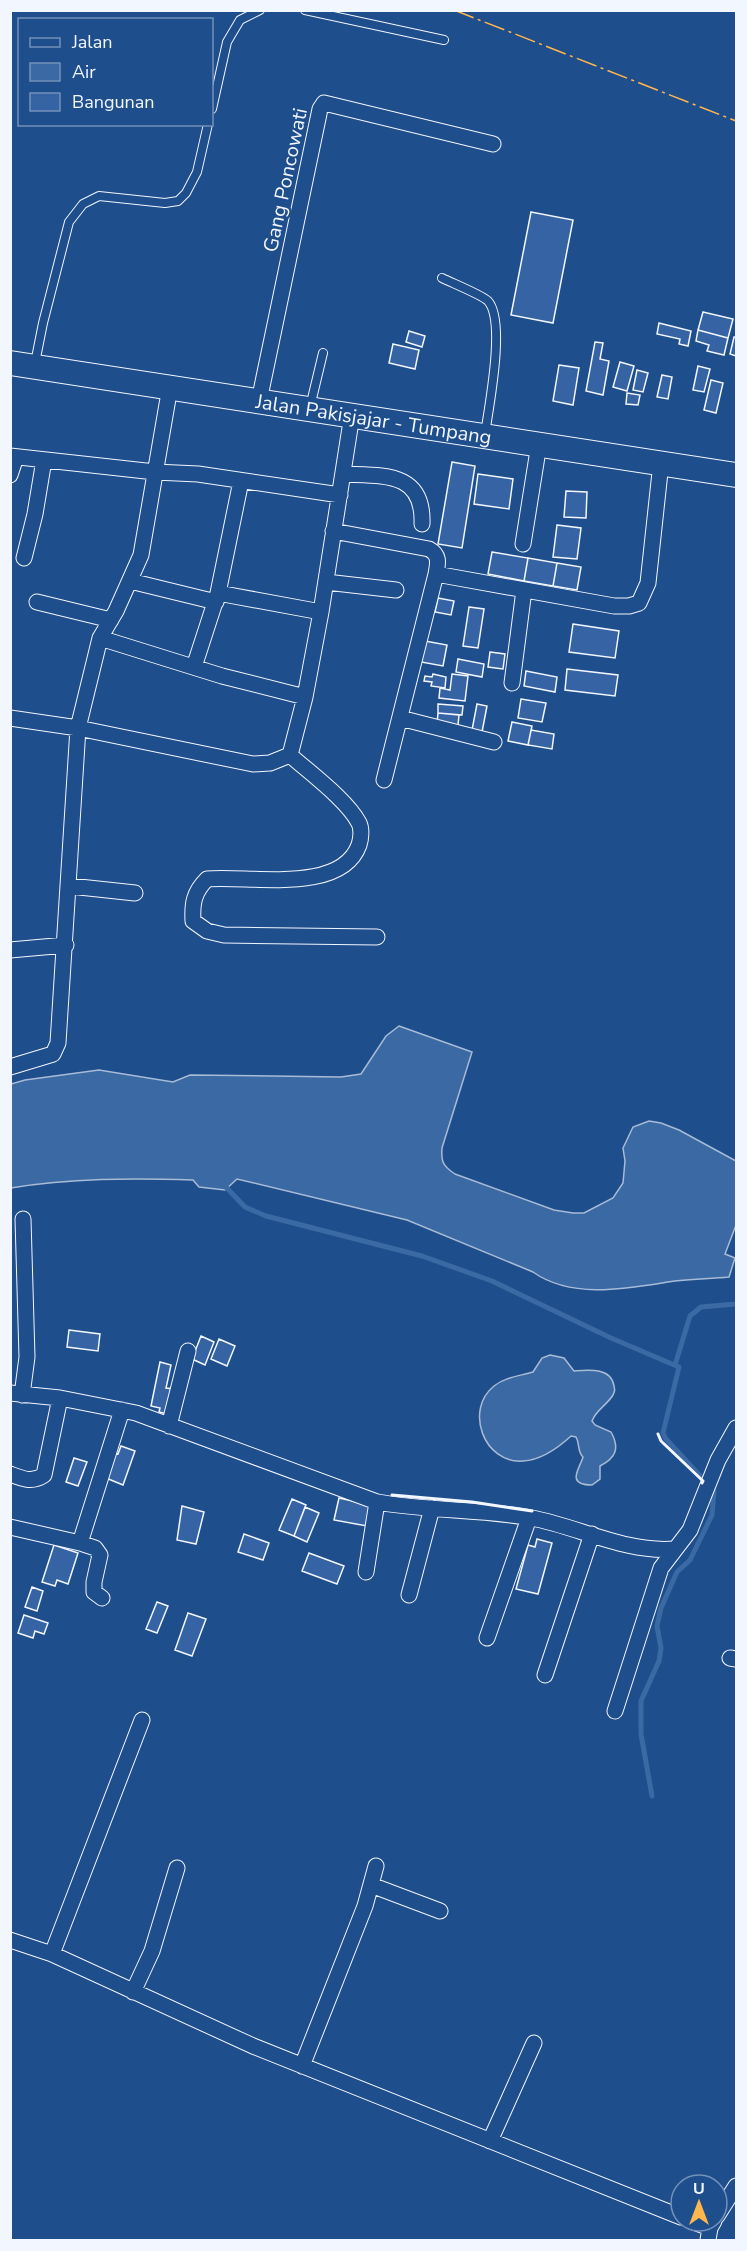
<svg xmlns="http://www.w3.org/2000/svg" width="747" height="2251" font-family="'Nunito Sans',sans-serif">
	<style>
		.water { fill: #3b69a3; stroke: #a8bbd7; stroke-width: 1.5 }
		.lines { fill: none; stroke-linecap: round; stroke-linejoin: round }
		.stream { stroke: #3b69a3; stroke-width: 5 }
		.building { fill: #3563a3; stroke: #f2f6ff; stroke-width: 1.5 }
		.lane-casing { stroke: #f2f6ff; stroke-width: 10 }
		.street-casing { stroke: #f2f6ff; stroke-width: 17 }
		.primary-casing { stroke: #f2f6ff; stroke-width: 26 }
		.lane { stroke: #1f4e8c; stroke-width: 8 }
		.street { stroke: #1f4e8c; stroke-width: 15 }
		.primary { stroke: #1f4e8c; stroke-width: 24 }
		.wall { stroke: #f2f6ff; stroke-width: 3 }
		.power { stroke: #ffb74d; stroke-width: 1.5; stroke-dasharray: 21 4.5 3 4.5; stroke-linecap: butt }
		.labels { text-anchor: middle; stroke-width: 4.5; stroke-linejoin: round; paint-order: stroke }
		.street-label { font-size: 20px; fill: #f2f6ff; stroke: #1f4e8c }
	</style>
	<rect width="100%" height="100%" fill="#1f4e8c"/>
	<path class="water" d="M399,1026l73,26 -30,96c-1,14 1,18 13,26l99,36 19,3h11l29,-15 10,-15 2,-22 -2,-13 10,-21 16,-6 12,2 18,7 57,31v64l-11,29 10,4 -6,19c-20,2 -41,2 -61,5 -43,7 -97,17 -135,-10l-126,-52 -170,-41 -12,11 -26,-3 -6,-7c-61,-2 -123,-2 -182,8v-104l14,-4 74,-10 74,12 17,-7 151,2 20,-3 25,-38z
		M550,1355l14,3 10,13c14,-1 37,-4 40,15 1,5 1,4 -1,9 -6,10 -17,15 -21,26l3,4 16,7c9,16 5,26 -11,34v13l-8,6c-27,0 -12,-17 -9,-28 -6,-6 -3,-13 -7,-20l-5,-1c-13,12 -29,24 -48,25 -39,3 -59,-51 -29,-75 11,-9 26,-10 39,-14l9,-14z"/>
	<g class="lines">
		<path class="stream" d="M223,1184l22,23 21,9 156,40 70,25 119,57 68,29 -16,66 3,6 48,52 -2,24 -22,45 -13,12 -16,36 -4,18 4,22 -2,13 -18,40v33l11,62
			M675,1365l15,-49 11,-9 35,-3"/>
	</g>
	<path class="building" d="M531,212l42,8 -20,103 -42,-8z
		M703,312l30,7 -5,19 -30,-8z
		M659,323l32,8 -3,15 -9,-2 1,-5 -23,-5z
		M698,330l30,8 -4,17 -17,-4 2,-6 -13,-4z
		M409,331l16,5 -3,11 -16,-5z
		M734,337h2v19l-6,-2z
		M595,342l8,1 -3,16 9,2 -6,34 -17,-4z
		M393,344l26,6 -4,19 -26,-6z
		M620,362l14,4 -7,25 -14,-4z
		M559,365l20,3 -6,37 -20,-4z
		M698,366l12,3 -6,23 -11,-2z
		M637,370l11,3 -5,19 -10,-2z
		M662,375l10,2 -4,22 -11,-2z
		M711,380l12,3 -7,30 -12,-3z
		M627,393l13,2 -2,10 -12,-1z
		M452,462l23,4 -13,82 -24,-4z
		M478,474l35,5 -4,30 -35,-5z
		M566,491l21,1 -1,26 -22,-1z
		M557,525l24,3 -4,31 -24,-2z
		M492,552l36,6 -4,23 -36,-7z
		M528,558l29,5 -4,23 -29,-5z
		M557,563l24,4 -4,23 -24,-4z
		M438,598l16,3 -3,14 -16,-3z
		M469,607l15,2 -6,39 -15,-2z
		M573,624l46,7 -4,27 -46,-6z
		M425,641l22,4 -4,21 -22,-4z
		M490,652l15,2 -2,15 -15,-2z
		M458,659l26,5 -2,13 -26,-5z
		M567,669l51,6 -3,21 -50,-6z
		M526,671l31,6 -2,15 -31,-6z
		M433,674l13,3 -1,11 -14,-2 1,-4 -8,-1 1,-5 7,1z
		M452,674l16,2 -3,25 -26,-3 1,-10 10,2z
		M521,699l25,4 -4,19 -24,-4z
		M438,704l25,2 -1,9 -24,-2z
		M477,704l10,2 -5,26 -10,-2z
		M438,713l21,2 -1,10 -21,-2z
		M512,722l20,4 -4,19 -20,-4z
		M531,730l23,4 -2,15 -24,-4z
		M69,1330l31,4 -2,17 -31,-4z
		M201,1336l13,6 -9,23 -13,-6z
		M219,1339l16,7 -8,20 -16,-7z
		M160,1362l11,3 -5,23 8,1 -6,25 -9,-2 1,-4 -9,-2z
		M121,1446l14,5 -12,34 -17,-7 10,-25 2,1z
		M74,1458l13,4 -9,24 -12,-4z
		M339,1498l32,7 -4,21 -33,-6z
		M292,1499l14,6 -12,31 -15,-6z
		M182,1506l22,6 -8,32 -19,-4z
		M305,1507l14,6 -12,29 -13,-6z
		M244,1534l25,9 -6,17 -25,-8z
		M537,1539l15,4 -14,51 -22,-5 12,-44 7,2z
		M54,1545l24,8 -10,31 -11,-4 -2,6 -13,-4z
		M309,1553l35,13 -7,18 -35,-13z
		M32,1587l11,4 -6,20 -12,-4z
		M157,1602l11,4 -11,27 -11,-4z
		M188,1613l18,6 -14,37 -17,-6z
		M24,1615l24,8 -4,11 -9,-3 -2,7 -15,-5z"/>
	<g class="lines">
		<defs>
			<path id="lane" d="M305,10l139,30
				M212,109l15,-67 13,-22 20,-10
				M442,278c10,5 40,17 46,23 18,20 1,105 -3,133
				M35,363l8,-40 26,-101 14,-18 16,-8 66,7 13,-2 8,-8 11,-21 11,-48
				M310,407l13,-54"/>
			<path id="street" d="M259,401l61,-292 4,-6 169,41
				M10,456l145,16 43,2 142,21
				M343,474c40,2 81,-3 79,50
				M10,475l6,-18
				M333,531l96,18c11,6 9,14 7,25l-52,206
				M523,544l16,-100
				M24,558l11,-44 9,-54
				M436,574l178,32h15l10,-3 9,-20 13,-120
				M130,581l86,21
				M326,582l70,8
				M218,593l103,19
				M37,602l74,18
				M100,638l122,38 83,21
				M194,667l24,-74 23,-112
				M512,683l12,-93
				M10,718l68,10 175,36 17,-1 20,-8 15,-58 16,-85 31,-197
				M400,718l94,24
				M290,755c20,18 57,45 69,68 3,6 2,16 0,22 -18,50 -111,30 -152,34 -13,13 -15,24 -14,42l14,10 17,4 153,2
				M70,886l65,7
				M10,950l56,-5
				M10,1067l43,-13 5,-11 20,-315 22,-90 16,-27 25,-56 29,-168
				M10,1393l50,5 76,15 241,89c51,9 104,7 155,16 47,9 94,35 142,31
				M22,1395l5,-38 -4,-138
				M169,1426l19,-75
				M10,1474c13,5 22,9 34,1l16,-77
				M10,1527l70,16 42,-133
				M80,1543l15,5 5,7 -6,27v10l8,6
				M366,1572l11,-70
				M409,1595l23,-87
				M487,1638l42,-120
				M730,1658l6,1
				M545,1675l47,-141
				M615,1711l46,-143 29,-38 28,-70 18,-32
				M371,1885l69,26
				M10,1940l42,14 201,92 428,171
				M52,1954l90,-234
				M133,1992l19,-41 25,-83
				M302,2066l63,-160 11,-40
				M490,2141l44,-98
				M717,2216l19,-30
				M691,2221l19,7
				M708,2240l2,-12 4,-7"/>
			<g id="primary">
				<path id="s1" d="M10,363l726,112"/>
			</g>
		</defs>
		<use href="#lane" class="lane-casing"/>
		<use href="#street" class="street-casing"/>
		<use href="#primary" class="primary-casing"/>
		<use href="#lane" class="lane"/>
		<use href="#street" class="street"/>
		<use href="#primary" class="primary"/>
		<path class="wall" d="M658,1434l3,7 42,40 -1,2
			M392,1495l80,7 60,9"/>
		<path class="power" d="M454,10l282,111"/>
	</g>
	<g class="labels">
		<g class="street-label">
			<text transform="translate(285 180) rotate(-78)" y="7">Gang Poncowati</text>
			<text dy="7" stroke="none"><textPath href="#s1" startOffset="368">Jalan Pakisjajar - Tumpang</textPath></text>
		</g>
	</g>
	<rect width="747" height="2251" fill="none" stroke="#f2f6ff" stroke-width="24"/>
	<rect x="18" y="18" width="195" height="108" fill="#1f4e8c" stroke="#7391ba" stroke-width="1.5"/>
	<rect x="30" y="38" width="30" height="9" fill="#1f4e8c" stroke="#7391ba" stroke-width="1.5"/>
	<text x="72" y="48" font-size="18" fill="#f2f6ff">Jalan</text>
	<rect x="30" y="63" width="30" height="18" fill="#3b69a3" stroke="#7391ba" stroke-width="1.5"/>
	<text x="72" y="78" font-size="18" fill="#f2f6ff">Air</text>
	<rect x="30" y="93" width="30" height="18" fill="#3563a3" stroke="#7391ba" stroke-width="1.5"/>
	<text x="72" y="108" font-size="18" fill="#f2f6ff">Bangunan</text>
	<g transform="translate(699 2203)"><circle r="28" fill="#1f4e8c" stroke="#7391ba" stroke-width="1.5"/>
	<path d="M0-4.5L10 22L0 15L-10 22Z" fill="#ffb74d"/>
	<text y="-9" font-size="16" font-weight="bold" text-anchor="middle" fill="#f2f6ff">U</text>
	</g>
</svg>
